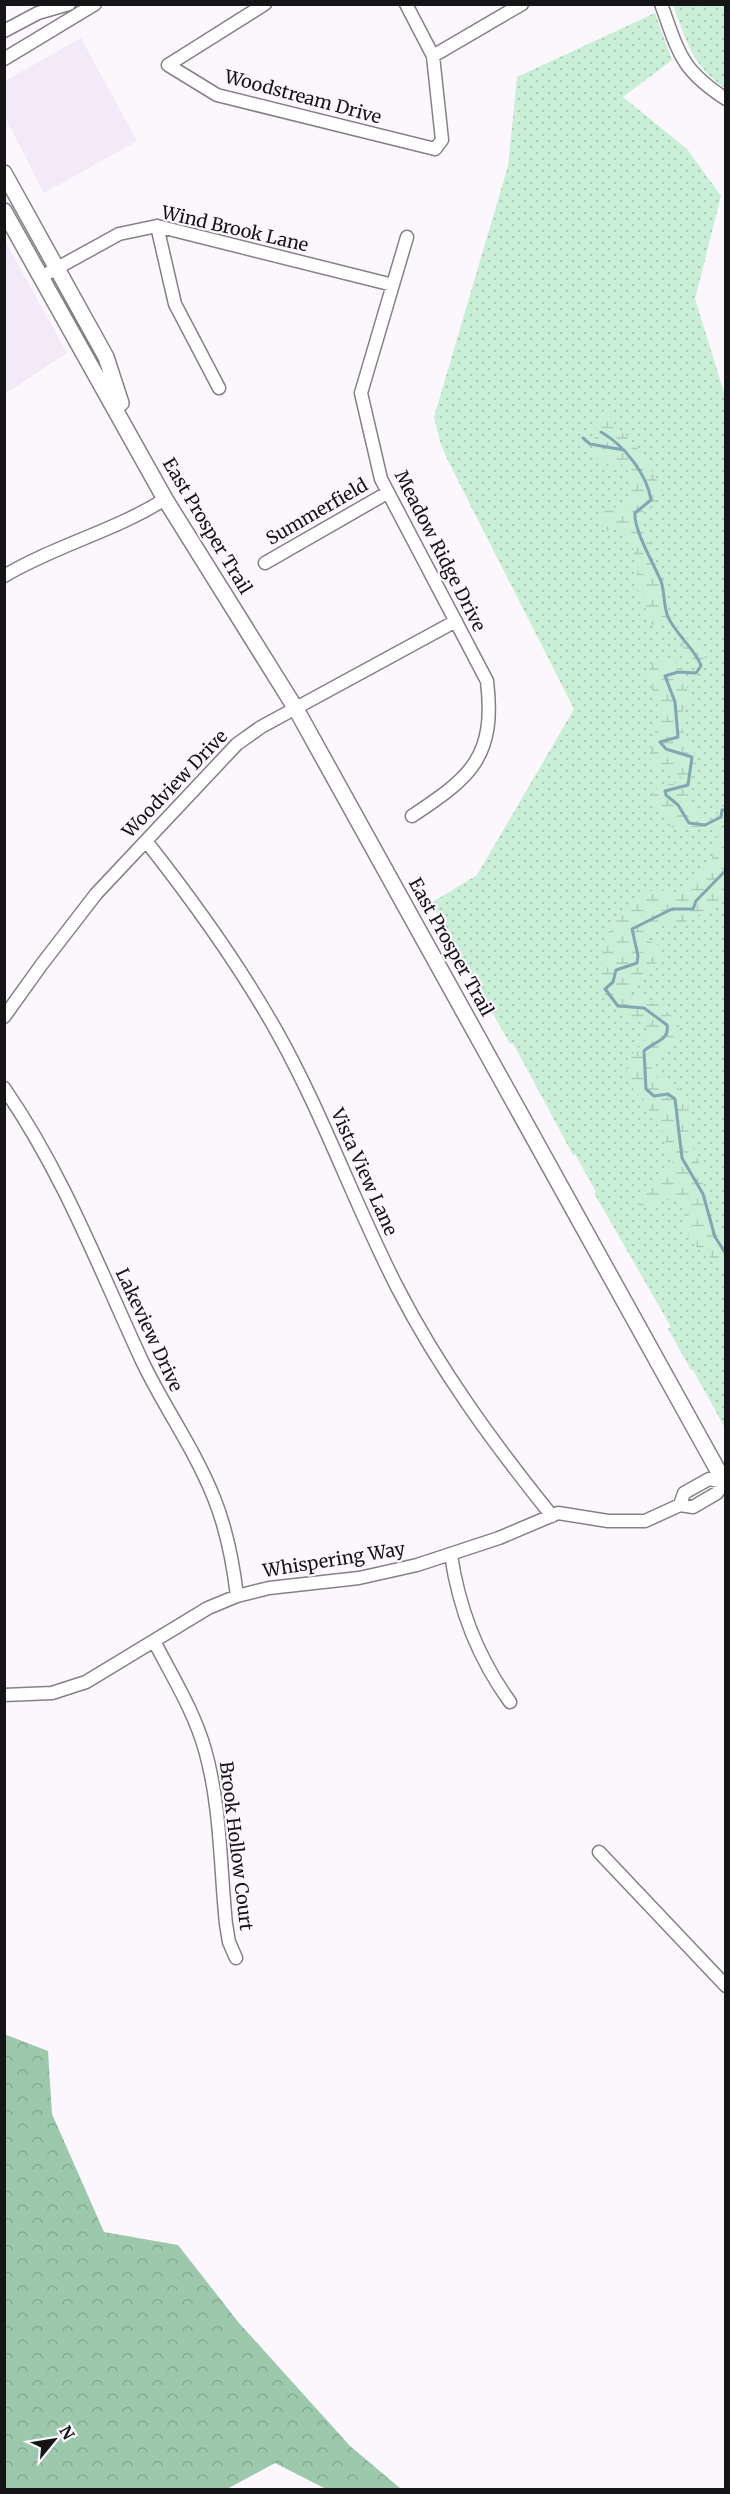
<svg xmlns="http://www.w3.org/2000/svg" width="730" height="2494" font-family="Merriweather,serif">
	<style>
		.built { fill: #f2eaf6 }
		.grass { fill: url(#grass-dots) }
		.forest { fill: url(#forest-crowns) }
		.wetland { fill: url(#wetland-marsh) }
		.lines { fill: none; stroke-linecap: round; stroke-linejoin: round }
		.stream { stroke: #81a7b5; stroke-width: 3 }
		.minor-casing { stroke: #858186; stroke-width: 15 }
		.major-casing { stroke: #858186; stroke-width: 18 }
		.minor { stroke: #fff; stroke-width: 12 }
		.major { stroke: #fff; stroke-width: 15 }
		.labels { text-anchor: middle; stroke-width: 4.5; stroke-linejoin: round; paint-order: stroke }
		.street-label { font-size: 18px; fill: #151416; stroke: #fcf7fd }
	</style>
	<defs>
		<pattern id="grass-dots" width="8" height="8" patternUnits="userSpaceOnUse" patternTransform="scale(1.5)"><rect width="8" height="8" fill="#caefd7"/><path d="M2 2h.1M6 6h.1" fill="none" stroke="#adccb8" stroke-width="1.8" stroke-linecap="round"/></pattern>
		<pattern id="forest-crowns" width="20" height="18" patternUnits="userSpaceOnUse" patternTransform="scale(1.5)"><rect width="20" height="18" fill="#9cc8ac"/><path d="M2 6a3 3 0 1 1 6 0M12 15a3 3 0 1 1 6 0" fill="none" stroke="#86ab93"/></pattern>
		<pattern id="wetland-marsh" width="20" height="14" patternUnits="userSpaceOnUse" patternTransform="scale(1.5)"><rect width="20" height="14" fill="#caefd7"/><path d="M1 5h8M5 5V1M11 12h8M15 12V8" fill="none" stroke="#adccb8"/></pattern>
	</defs>
	<rect width="100%" height="100%" fill="#fcf7fd"/>
	<path class="built" d="M81,38l56,103 -93,52 -39,-76v-36z
		M4,239l63,114 -62,41h-1z"/>
	<path class="grass" d="M673,5h52v83c-33,-22 -39,-48 -52,-83z
		M655,13l17,47 -49,37 64,52 34,47 -26,103 31,100 -1,1029 -32,-58h-2l-23,-41 3,-2 -77,-134 2,-1 -21,-38 -2,1 -60,-112 -3,1 -79,-141 46,-28 97,-166 -125,-246 -8,-18 -7,-28 74,-251 9,-89z"/>
	<path class="forest" d="M4,2034l44,17 4,63 52,118 74,13 61,78 111,123 51,43h-75l-51,-26 -48,26h-222z"/>
	<path class="wetland" d="M604,410l3,2 10,16 18,17 27,43 -7,15 -13,11v7l9,22 19,73 19,25 16,12 -1,10 -4,5c-2,-7 -6,-7 -12,-14 -8,-10 -15,-22 -22,-34l-6,6 -10,-1 -3,-3 -3,-26 -10,-8 5,-23 -4,-5 -3,-19 -10,-12 -18,2 -7,-14 3,-4 30,-11c4,-13 1,-28 -7,-40l-3,5 -18,-1c-12,-16 -9,-40 2,-56z
		M655,662h20l11,11 2,30 -5,7 -2,18 10,14 5,22 -1,9 -13,5 -12,-10 -11,1 -10,-12 11,-46 -13,-36 4,-10z
		M678,782l8,4 2,19 16,18 -1,4 -31,1 -7,-17 -10,-8 -3,-10 7,-6z
		M725,803v91l-21,19 -14,5 -8,7h-22l-12,7 1,9 9,4c10,23 -24,26 -28,46l4,5c16,4 34,13 45,28 3,20 -25,30 -29,41l9,15 17,4c9,16 21,36 13,54l15,37 -1,13 9,33 13,16v29c-18,-10 -44,-24 -41,-50 1,-7 3,-11 -3,-18l-25,4 -12,6 -7,-2 9,-20 25,-16 2,-6 -6,-14 -3,-17 -11,-15 -7,-14 -12,-14 -7,-16 -1,-13c4,-5 21,-21 22,-25 5,-16 -22,-18 -30,-25 -7,-6 -12,-14 -17,-22 1,-14 0,-28 2,-42 3,-18 30,-54 49,-56 9,-2 19,2 28,1 6,-3 5,-6 8,-11 7,-9 21,-12 24,-23 5,-14 -1,-48 13,-55z"/>
	<g class="lines">
		<path class="stream" d="M601,432c23,13 46,42 50,68l-16,13c-2,15 19,52 26,68 4,11 2,24 7,36 7,16 30,36 33,49l-5,7 -18,-1 -13,4 10,26 3,35 -18,5 6,7 26,8 -4,28 -23,6 1,4 12,10 11,18 16,2 16,-8 1,-7h4
			M583,438l7,6 34,6
			M726,870l-30,31 -3,8h-21l-40,20 6,27 -1,7 -21,7 -3,12 -8,7 13,17 26,2 23,17c3,16 -13,16 -23,26l2,38 8,7 14,-2 7,5 7,59 21,36 12,43 11,17"/>
		<defs>
			<path id="minor" d="M265,4l-97,61 49,30 218,54 7,-9 -9,-84 -27,-52
				M661,4c18,49 19,65 65,95
				M4,31l34,-18 31,-9
				M433,56l89,-52
				M4,59l91,-55
				M157,226l18,78 44,84
				M407,237l-46,156 20,86 106,202c9,76 -16,96 -75,135
				M41,277l78,-43 38,-8 236,59
				M265,563l122,-70
				M4,576c52,-31 111,-45 161,-77
				M146,841c48,61 93,123 131,191 46,82 77,171 120,255 42,82 97,157 155,229
				M4,1017l38,-53 54,-70 141,-150 24,-17 195,-106
				M4,1088c59,85 95,180 138,273 22,46 53,89 72,137 13,32 19,64 23,98
				M451,1555c8,54 27,103 59,147
				M154,1641c18,35 40,70 51,109 16,56 15,116 21,174l3,18 7,16
				M4,1695l48,-2 34,-11 122,-74 29,-12 32,-8 90,-10 58,-13 82,-27 59,-25 50,8h37l35,-16 13,2 24,-14 7,-11 -15,-3 -25,14 -4,12
				M599,1852l127,134"/>
			<path id="major" d="M4,173l102,184 15,46
				M4,211l161,288 131,210 430,776"/>
		</defs>
		<use href="#minor" class="minor-casing"/>
		<use href="#major" class="major-casing"/>
		<use href="#minor" class="minor"/>
		<use href="#major" class="major"/>
	</g>
	<g class="labels">
		<g class="street-label">
			<text transform="translate(303 97) rotate(15)" y="6">Woodstream Drive</text>
			<text transform="translate(235 229) rotate(13)" y="6">Wind Brook Lane</text>
			<text transform="translate(317 512) rotate(-30)" y="6">Summerfield</text>
			<text transform="translate(207 526) rotate(59)" y="6">East Prosper Trail</text>
			<text transform="translate(440 551) rotate(63)" y="6">Meadow Ridge Drive</text>
			<text transform="translate(175 784) rotate(-46)" y="6">Woodview Drive</text>
			<text transform="translate(451 947) rotate(61)" y="6">East Prosper Trail</text>
			<text transform="translate(364 1172) rotate(66)" y="6">Vista View Lane</text>
			<text transform="translate(149 1330) rotate(65)" y="6">Lakeview Drive</text>
			<text transform="translate(334 1560) rotate(-9)" y="6">Whispering Way</text>
			<text transform="translate(236 1846) rotate(83)" y="6">Brook Hollow Court</text>
		</g>
	</g>
	<rect width="730" height="2494" fill="none" stroke="#151416" stroke-width="12"/>
	<g transform="translate(54 2440) rotate(60)" stroke="#fcf7fd" stroke-width="4.5" paint-order="stroke">
	<path d="M0-4.5L10 22L0 15L-10 22Z" fill="#151416"/>
	<text y="-9" font-size="16" font-weight="bold" text-anchor="middle" fill="#151416">N</text>
	</g>
</svg>
